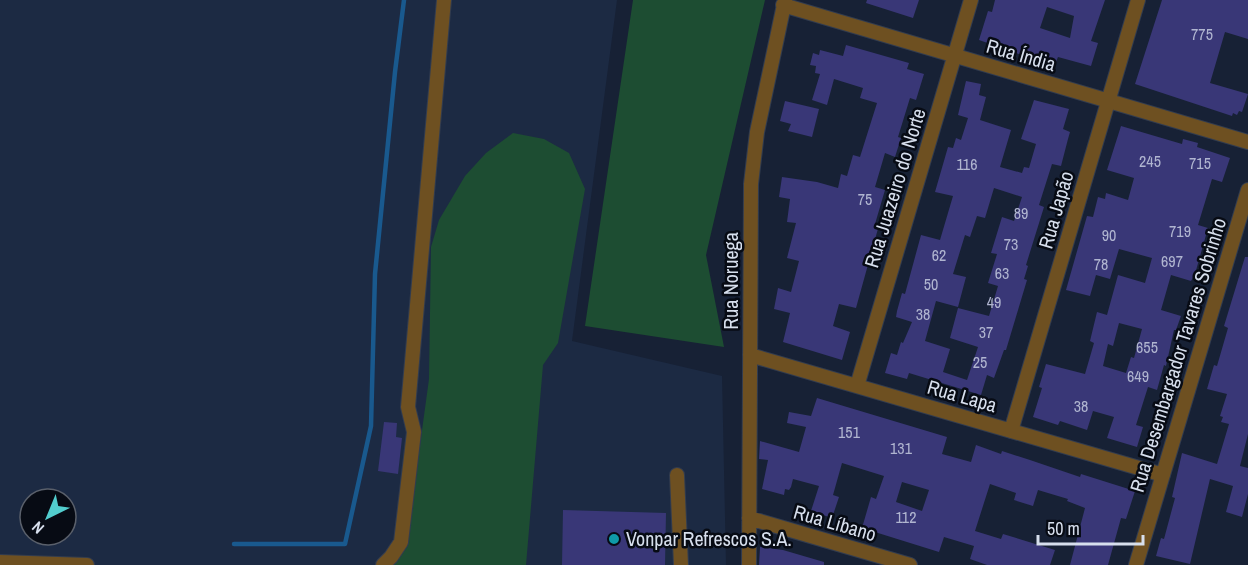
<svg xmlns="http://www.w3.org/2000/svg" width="1248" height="565" font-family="'Archivo Narrow',sans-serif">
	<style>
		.built { fill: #1c2a43; fill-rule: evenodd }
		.green { fill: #1d4d32 }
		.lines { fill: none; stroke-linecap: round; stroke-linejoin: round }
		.stream { stroke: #19598e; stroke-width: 4.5 }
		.building { fill: #393777; fill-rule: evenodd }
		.minor-casing { stroke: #323c4f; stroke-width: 16 }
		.minor { stroke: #6e5021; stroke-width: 14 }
		.culture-dot { fill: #0f9aa8; stroke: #070b14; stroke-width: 2 }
		.labels { text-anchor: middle; stroke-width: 5; stroke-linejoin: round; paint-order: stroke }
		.number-label { font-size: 16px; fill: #b0b5d0 }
		.street-label { font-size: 20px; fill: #d7dfed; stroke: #070b14 }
		.poi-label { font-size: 20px; fill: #d7dfed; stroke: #070b14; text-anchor: start }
	</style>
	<rect width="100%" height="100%" fill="#172135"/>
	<path class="built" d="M0,0h617l-45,341 150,35 4,189h-726zM30,499h36v36h-36z"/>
	<path class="green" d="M633,0h132l-59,255 18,92 -139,-21z
		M513,133l31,6 25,14 16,36 -27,154 -15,22 -17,200h-133l13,-17 23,-169 2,-132 8,-27 26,-44 21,-23z"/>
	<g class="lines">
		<path class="stream" d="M234,544h111l26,-118 4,-152 20,-202 9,-72"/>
	</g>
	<path class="building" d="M867,0h52l-6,18 -47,-15z
		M995,0h110l-14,41 7,2 -7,23 -33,-9 -2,5 -25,-7 -1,3 -51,-18 9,-29 4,1zM1047,7l27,9 -4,22 -30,-10z
		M1162,0h86v39l-23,-7 -15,51 38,11 -6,18 -3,-1 -2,4 -4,-2 -1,3 -97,-32z
		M846,45l63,18 -2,6 17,5 -8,26 -6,-2 -12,39 3,1 -6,19 -10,-4 -10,34 10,3 -10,34 4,1 -23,83 -17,-4 -6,22 17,6 -8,28 -59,-18 7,-29 -16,-4 4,-21 13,4 8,-31 -12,-3 9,-35 -9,-1 3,-23 -11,-2 3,-20 35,5 21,6 3,-14 6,2 6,-21 7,2 17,-54 -17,-5 3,-10 -29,-9 -7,26 -15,-5 8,-26 -5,-1 1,-7 -6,-1 3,-12 6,2 1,-5 23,6z
		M966,81l15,3 -2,11 7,2 -6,23 31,10 -11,37 22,6 2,-6 5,1 7,-24 -15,-5 13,-39 35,9 -6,20 7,3 -2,7 -7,27 -9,-2 -13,41 5,2 -18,58 2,1 -4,13 3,1 -21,70h-2l-10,28 -7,-3 -6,20 -72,-22 -2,6 -22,-6 6,-20 6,2 4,-13 2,1 9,-21 -16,-5 1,-6 5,-18 3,1 16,-59 19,5 13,-44 -18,-4 13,-45 5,1 3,-10 5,2 7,-22 -10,-3zM994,188l28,9 -8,24 -12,-4 -11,36 6,1 -9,29 10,3 -9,30 -31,-8 -8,30 28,9 -11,33 -24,-8 7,-23 -25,-8 11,-40 22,6 8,-30 -13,-3 12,-39 5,2 7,-21 8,2z
		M785,101l34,8 -7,28 -24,-6 3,-7 -11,-3z
		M1121,126l61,18 1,-5 15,4 -1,4 33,11 -8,24 -10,-3 -14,46 10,3 -13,46 -4,7 -20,-6 -10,35 20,6 -5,14h-2l-8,36 -2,-1 -7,25 -9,-3 -12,38 7,2 -6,20 -30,-9 7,-21 -21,-6 -6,19 -27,-9 -2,4 -25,-8 9,-29 -3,-1 7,-23 39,10 9,-31 -4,-2 7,-29 10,3 11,-40 27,8 7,-25 -33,-9 -9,30 -14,-4 -6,21 -24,-6 21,-74 6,1 5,-20 7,2 1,-6 22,7 6,-22 -27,-8zM1119,323l23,6 -8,29 -3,-1 -5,16 -23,-7 5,-22 5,2z
		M1245,257h3v177l-8,32 8,2v26l-6,23 -16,-5 7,-26 -23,-7 -20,85 -34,-8 5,-18 3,1 11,-41 -3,-1 10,-44 35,11 12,-40 -8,-2 2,-5 -3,-1 7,-22 -20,-5 7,-24 3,1 11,-38 -4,-2z
		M817,398l130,39 -5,17 29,8 5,-17 25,9 1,-3 28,9 50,17 1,-3 54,17 -9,28 -5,-1 -13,47h-38l15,-57 -18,-7 1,-2 -30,-9 -5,16 -19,-6 2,-7 -26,-9 -15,47 26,8 2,-5 52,16 -5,15h-63l-17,-6 4,-13 -30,-9 -5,15 -77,-24 9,-31 5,2 8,-23 -42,-13 -9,32 6,2 -7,21 -21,-7 8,-25 -26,-7 -2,8 -2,3 -4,-1 -1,6 -22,-6 6,-29 -9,-1 1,-18 39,11 7,-25 -19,-4 2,-11 22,4zM902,482l27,8 -7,21 -26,-9z
		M384,422l13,1 -1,14 6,1 -4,36 -20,-3z
		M563,510l103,3 -1,52h-103z
		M760,547l23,3 41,12v3h-65z"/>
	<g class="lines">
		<defs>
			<path id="minor" d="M783,5l465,137
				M750,355l413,120
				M857,386l114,-386
				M1011,431l127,-431
				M677,475l4,90
				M749,518l161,47
				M0,562l87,3
				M383,565l8,-8 10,-15 13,-110 -6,-25 36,-407
				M749,565l2,-381 6,-52 28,-132
				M1136,565l112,-375"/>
		</defs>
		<use href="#minor" class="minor-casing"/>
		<use href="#minor" class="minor"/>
	</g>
	<circle class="culture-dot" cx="614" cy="539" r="6"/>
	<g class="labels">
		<g class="number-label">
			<text x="1202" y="40">775</text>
			<text x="1150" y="167">245</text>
			<text x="1200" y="169">715</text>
			<text x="967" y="170">116</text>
			<text x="865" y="205">75</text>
			<text x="1021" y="219">89</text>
			<text x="1180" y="237">719</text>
			<text x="1109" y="241">90</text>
			<text x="1011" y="250">73</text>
			<text x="939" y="261">62</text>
			<text x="1172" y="267">697</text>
			<text x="1101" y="270">78</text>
			<text x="1002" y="279">63</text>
			<text x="931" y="290">50</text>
			<text x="994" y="308">49</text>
			<text x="923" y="320">38</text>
			<text x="986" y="338">37</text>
			<text x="1147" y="353">655</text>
			<text x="980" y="368">25</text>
			<text x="1138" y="382">649</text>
			<text x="1081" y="412">38</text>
			<text x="849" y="438">151</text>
			<text x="901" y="454">131</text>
			<text x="906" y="523">112</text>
		</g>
		<g class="street-label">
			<text transform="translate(1021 55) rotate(16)" y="7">Rua Índia</text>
			<text transform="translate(895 188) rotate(-73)" y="7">Rua Juazeiro do Norte</text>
			<text transform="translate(1056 210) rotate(-74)" y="7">Rua Japão</text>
			<text transform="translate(731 281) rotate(-90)" y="7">Rua Noruega</text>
			<text transform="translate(1178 355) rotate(-73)" y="7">Rua Desembargador Tavares Sobrinho</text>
			<text transform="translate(962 396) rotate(16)" y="7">Rua Lapa</text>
			<text transform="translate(835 523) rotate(16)" y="7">Rua Líbano</text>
		</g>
		<g class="poi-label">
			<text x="626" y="546">Vonpar Refrescos S.A.</text>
		</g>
	</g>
	<g transform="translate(48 517) rotate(223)"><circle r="28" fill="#070b14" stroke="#5a606b" stroke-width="1.5"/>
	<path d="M0-4.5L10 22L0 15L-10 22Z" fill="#52cdce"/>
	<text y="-9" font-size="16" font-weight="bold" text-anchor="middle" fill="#d7dfed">N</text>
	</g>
	<path d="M1038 535v9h105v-9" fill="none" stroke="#d7dfed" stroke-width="3"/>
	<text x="1047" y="535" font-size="18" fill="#d7dfed" stroke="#070b14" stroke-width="4.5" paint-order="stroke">50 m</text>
</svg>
